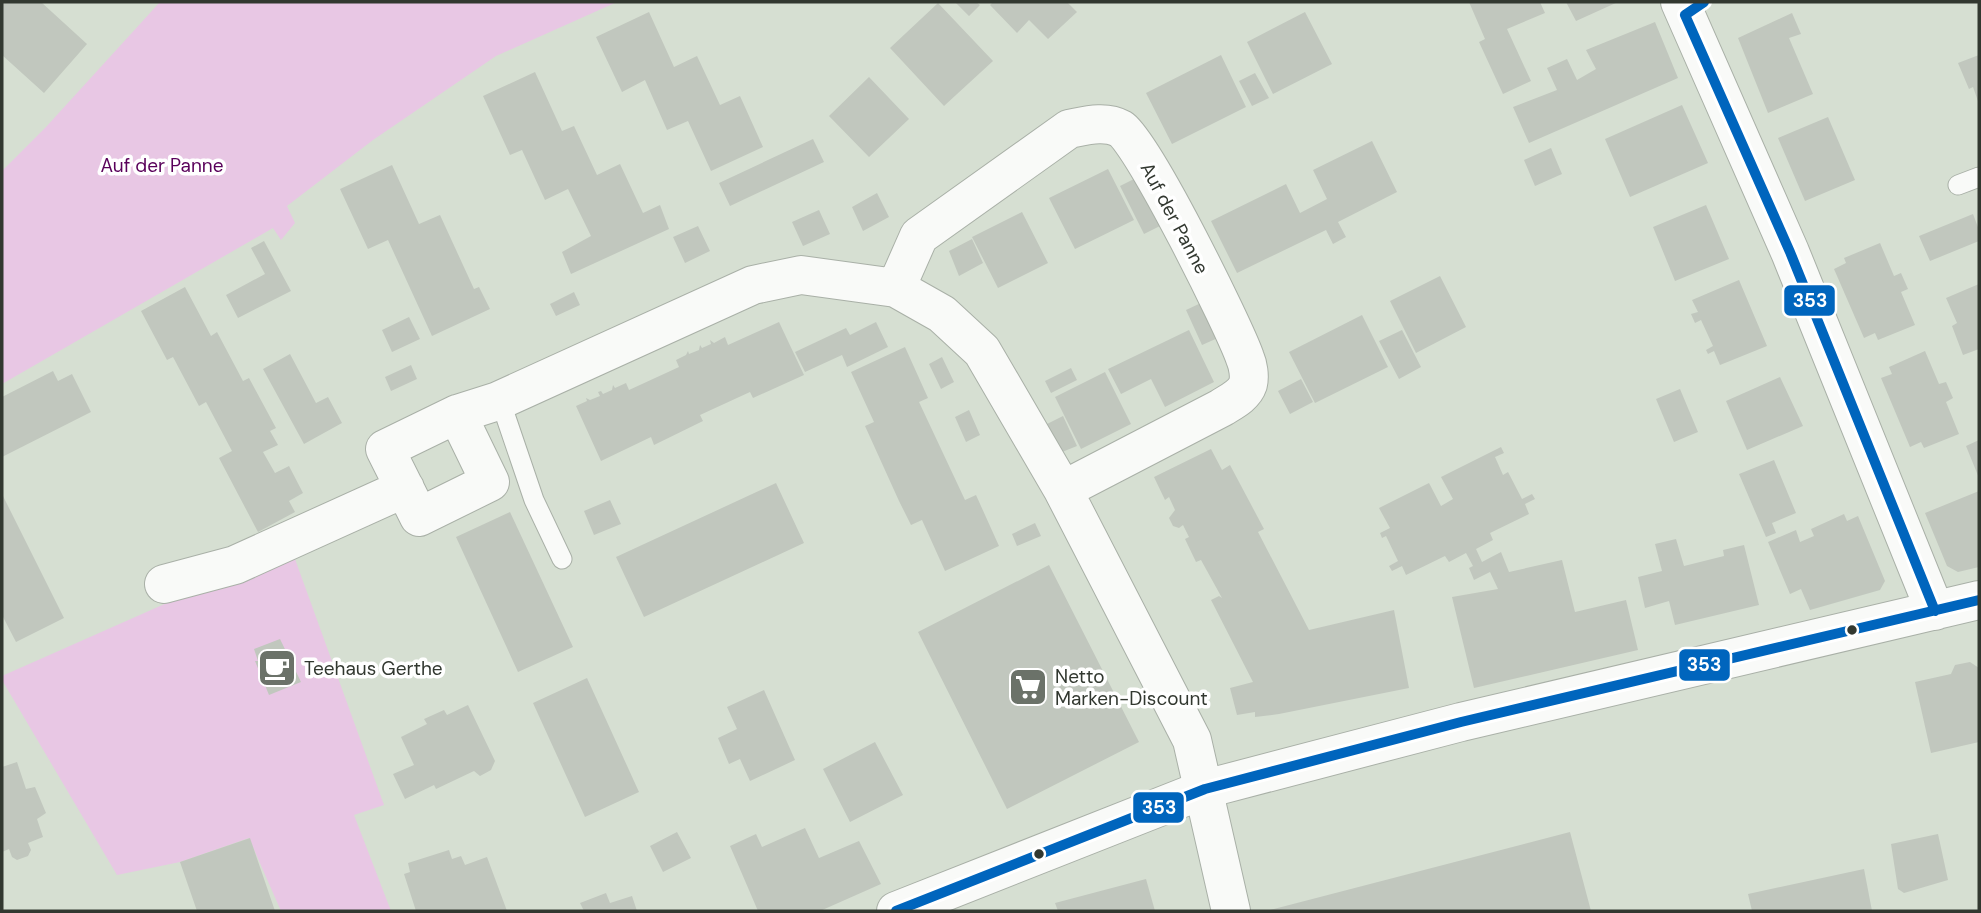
<svg xmlns="http://www.w3.org/2000/svg" width="1981" height="913" font-family="'DM Sans',sans-serif">
	<style>
		.green { fill: #e8c7e4 }
		.building { fill: #c1c7be }
		.lines { fill: none; stroke-linecap: round; stroke-linejoin: round }
		.service-casing { stroke: #a9b0a7; stroke-width: 21 }
		.minor-casing { stroke: #a9b0a7; stroke-width: 40 }
		.service { stroke: #f9faf8; stroke-width: 19 }
		.minor { stroke: #f9faf8; stroke-width: 38 }
		.bus-1-casing { stroke: #fff; stroke-width: 16 }
		.bus-1 { stroke: #0065bd; stroke-width: 10 }
		.bus-dot { fill: #323830; stroke: #fff; stroke-width: 2.5 }
		.labels { text-anchor: middle; stroke-width: 7; stroke-linejoin: round; paint-order: stroke }
		.park-label { font-size: 19px; fill: #59005a; stroke: #fff }
		.street-label { font-size: 19px; fill: #323830; stroke: #fff }
		.poi-label { font-size: 19px; fill: #323830; stroke: #fff; text-anchor: start }
		.line-badge { stroke: #fff; stroke-width: 2.5 }
		.badge-label { font-size: 19px; text-anchor: middle; font-weight: bold; fill: #fff }
	</style>
	<rect width="100%" height="100%" fill="#d6dfd2"/>
	<path class="green" d="M160,2h457l-121,54 -123,84 -86,66 8,17 -14,17 -8,-12 -271,156v-213l44,-44z
		M291,548l93,257 -30,10 37,96h-110l-32,-73 -69,24 -63,13 -115,-195v-4z"/>
	<path class="building" d="M2,2h39l46,42 -43,49 -42,-38z
		M955,2h21l4,3 -11,11z
		M993,2h74l10,10 -29,27 -19,-19 -12,13 -27,-28z
		M1469,2h71l5,11 -38,16 24,52 -28,13 -24,-52 6,-3z
		M1566,2h52l-42,19z
		M938,3l55,58 -49,45 -54,-58z
		M649,12l25,55 23,-11 23,49 20,-9 23,51 -52,24 -23,-50 -21,9 -22,-50 -23,12 -26,-55z
		M1305,12l27,52 -59,30 -26,-52z
		M1792,13l9,21 -12,4 24,56 -45,19 -30,-75z
		M1655,22l23,56 -149,65 -16,-36 44,-17 -10,-22 20,-9 10,21 19,-11 -10,-19z
		M1221,55l25,52 -74,37 -26,-51z
		M1979,55v49l-6,-17 -4,2 -11,-26z
		M535,72l27,59 12,-5 23,49 23,-11 23,49 17,-8 9,24 -98,45 -9,-22 29,-16 -23,-47 -23,11 -23,-50 -12,5 -27,-59z
		M1255,73l14,25 -17,8 -13,-25z
		M869,77l40,42 -40,38 -40,-41z
		M1682,105l26,58 -78,34 -25,-58z
		M1828,117l27,63 -50,21 -27,-63z
		M813,139l11,23 -94,44 -11,-23z
		M1372,141l25,51 -59,30 8,15 -13,7 -7,-14 -89,43 -26,-52 75,-37 14,29 27,-14 -14,-29z
		M1551,148l11,26 -27,12 -11,-26z
		M392,165l27,59 21,-9 34,74 5,-2 11,22 -58,27 -44,-96 -20,9 -28,-60z
		M1108,169l26,51 -59,29 -26,-51z
		M1140,176l24,48 -20,10 -24,-48z
		M877,193l12,24 -26,14 -11,-24z
		M1706,205l23,54 -54,22 -22,-54z
		M819,210l11,24 -27,12 -11,-24z
		M1022,212l26,51 -50,25 -26,-51z
		M1973,214l6,16v11l-49,20 -11,-25z
		M698,226l12,25 -25,12 -12,-26z
		M972,239l11,24 -24,13 -10,-25z
		M264,241l27,50 -53,27 -12,-23 39,-21 -14,-26z
		M1880,243l14,33 7,-3 7,16 -7,3 14,33 -37,15 -3,-7 -11,5 -30,-69 12,-6 -2,-5z
		M1440,276l26,51 -50,26 -26,-52z
		M1739,280l28,66 -47,19 -6,-14 -6,3 -2,-4 7,-4 -12,-26 -6,3 -4,-9 7,-2 -6,-12z
		M1979,284v65l-16,6 -11,-29 5,-3 -11,-25z
		M185,287l26,49 6,-4 26,49 6,-3 27,50 -6,3 8,14 -15,7 12,21 14,-7 14,27 -14,8 6,11 -37,20 -39,-74 13,-7 -26,-49 -7,4 -26,-49 -6,3 -26,-49z
		M574,292l6,13 -24,11 -6,-12z
		M1203,302l17,35 -18,8 -16,-35z
		M1362,315l26,52 -73,36 -26,-51z
		M409,317l11,22 -28,13 -10,-22z
		M779,322l25,53 -51,23 -3,-6 -50,23 3,6 -49,24 -3,-8 -50,24 -25,-55 11,-5 -1,-3 4,2 10,-4 -2,-4 3,-1 2,3 9,-4 1,-5 2,3 11,-5 3,7 50,-23 -3,-7 10,-5 2,-4 1,3 10,-4 1,-5 2,3 9,-4 -1,-4 4,3 11,-6 3,8z
		M876,322l12,25 -41,20 -5,-12 -37,17 -10,-20 51,-24 4,7z
		M1189,330l25,52 -49,25 -14,-28 -30,15 -13,-25z
		M1402,330l19,37 -22,12 -20,-38z
		M905,347l23,51 -9,4 46,98 11,-5 23,51 -54,25 -23,-51 -11,5 -12,-24 -34,-75 9,-4 -23,-50z
		M1925,351l14,33 7,-2 7,16 -7,4 13,32 -35,14 -3,-6 -11,5 -29,-69 11,-4 -3,-7z
		M290,354l26,49 12,-6 14,26 -38,21 -41,-75z
		M942,357l12,25 -13,7 -12,-25z
		M411,365l6,14 -26,12 -6,-14z
		M1071,368l6,12 -26,13 -6,-12z
		M53,371l5,10 14,-7 19,38 -89,45v-60z
		M1105,372l26,52 -50,25 -26,-52z
		M1780,377l23,49 -56,24 -21,-49z
		M1301,379l12,23 -23,12 -12,-23z
		M1680,389l18,43 -24,10 -18,-43z
		M969,410l11,25 -14,7 -11,-25z
		M1063,416l14,30 -15,6 -15,-28z
		M1979,440v38l-13,-32z
		M1501,447l3,6 -9,4 8,18 5,-3 14,27 10,-5 3,5 -10,5 4,10 -39,19 3,7 -17,9 6,13 19,-10 8,20 53,-12 13,52 51,-12 12,50 -164,38 -22,-91 46,-8 -8,-17 -16,8 -5,-12 4,-2 -7,-13 -17,9 -4,-6 -39,19 -4,-9 -10,5 -3,-5 9,-5 -12,-25 -4,2 -2,-5 10,-5 -11,-20 50,-25 12,23 12,-7 -12,-22z
		M1211,449l11,21 8,-5 34,64 -6,3 51,98 85,-20 15,78 -130,26 -24,3v-5l-18,3 -7,-27 23,-6 -42,-82 8,-4 3,2 -21,-38 -5,2 -11,-23 4,-2 -6,-12 -4,3 -6,-2 -4,-8 6,-8 -6,-13 -4,3 -11,-23z
		M1774,460l22,53 -24,10 4,10 -10,4 -27,-63z
		M776,483l28,60 -160,74 -28,-60z
		M1979,491v76l-21,5 -11,-6 -22,-53z
		M2,494l62,124 -48,24 -14,-27z
		M610,500l11,24 -27,11 -10,-24z
		M510,512l63,135 -55,25 -62,-135z
		M1844,514l3,7 11,-5 27,65 -5,9 -70,20 -9,-21 -11,5 -22,-52 28,-12 4,12 14,-6 -3,-7z
		M1035,523l6,13 -24,10 -5,-12z
		M1676,539l8,27 40,-10 -1,-6 21,-5 15,60 -84,20 -6,-24 -24,7 -7,-31 24,-6 -7,-27z
		M1049,565l90,177 -132,67 -89,-177z
		M280,639l21,43 -32,13 -14,-34h3l-4,-12z
		M1970,662l9,6v74l-48,11 -16,-71 36,-8 4,-9z
		M587,678l52,114 -54,25 -52,-114z
		M764,690l31,70 -45,21 -10,-22 -11,5 -11,-26 19,-9 -10,-22z
		M468,705l27,56 -4,9 -11,6 -6,-5 -38,18 -2,-4 -29,14 -12,-25 21,-9 -13,-28 26,-13 -3,-5 20,-9 3,5z
		M875,742l28,53 -53,27 -27,-53z
		M17,762l9,27 9,-2 11,26 -9,6 6,18 -15,6 3,7 -3,6 -11,4 -5,-3 -3,-8 -7,3v-85z
		M805,828l14,30 40,-17 22,43 -61,27h-62l-28,-65 26,-12 6,13z
		M677,832l14,26 -28,14 -13,-26z
		M1570,832l21,79h-321v-1z
		M1938,834l10,46 -44,13 -6,-4 -7,-45z
		M250,838l25,73h-78l-17,-49z
		M449,850l3,9 9,-3 4,9 22,-8 20,54h-91l-12,-37 6,-2 -2,-9z
		M1864,869l8,42h-120l-4,-17z
		M1146,879l9,32h-97l-3,-8z
		M606,893l4,10 22,-7 5,15h-53l-4,-8z"/>
	<g class="lines">
		<defs>
			<path id="service" d="M1958,185l21,-8
				M500,400l34,100 28,59"/>
			<path id="minor" d="M1680,2l110,250 145,359
				M896,288l23,-52 150,-107c16,-3 36,-9 52,0 21,12 113,197 124,229 3,7 5,18 3,26 -4,12 -18,18 -27,24l-158,82
				M457,414l33,68 -71,35 -34,-68 72,-35 41,-13 255,-116 48,-10 95,13 46,26 40,37 81,139 129,250 39,171
				M164,584l71,-19 170,-77
				M896,911l309,-122 256,-67 518,-122"/>
		</defs>
		<use href="#service" class="service-casing"/>
		<use href="#minor" class="minor-casing"/>
		<use href="#service" class="service"/>
		<use href="#minor" class="minor"/>
		<defs>
			<path id="bus-1" d="M1704,2l-19,13 105,237 145,359
				M896,911l309,-122 256,-67 518,-122"/>
		</defs>
		<use href="#bus-1" class="bus-1-casing"/>
		<use href="#bus-1" class="bus-1"/>
	</g>
	<defs>
		<symbol id="cafe-square" viewBox="-11 -11 22 22"><rect x="-9" y="-9" width="18" height="18" rx="4" fill="#6b7269" stroke="#fff"/><path d="M-5.5-4.5H6V0H3Q3 3.5 0 3.5H-2.5Q-5.5 3.5-5.5 0ZM3-3.2v2h1.7v-2ZM-6 4.5H4V6H-6Z" fill="#fff"/></symbol>
		<symbol id="supermarket-square" viewBox="-11 -11 22 22"><rect x="-9" y="-9" width="18" height="18" rx="4" fill="#6b7269" stroke="#fff"/><path d="M-6-5.5h2.5l.6 2H6L4.5 2H-2.5L-4.4-4H-6ZM-1.5 3.2a1.3 1.3 0 1 0 .1 0ZM3 3.2a1.3 1.3 0 1 0 .1 0Z" fill="#fff"/></symbol>
	</defs>
	<g fill-rule="evenodd">
		<use href="#cafe-square" x="255" y="646" width="44" height="44"/>
		<use href="#supermarket-square" x="1006" y="665" width="44" height="44"/>
	</g>
	<g class="bus-dot">
		<circle cx="1852" cy="630" r="6"/>
		<circle cx="1039" cy="854" r="6"/>
	</g>
	<g class="labels">
		<g class="park-label">
			<text x="162" y="172">Auf der Panne</text>
		</g>
		<g class="street-label">
			<text transform="translate(1175 218) rotate(62)" y="7">Auf der Panne</text>
		</g>
		<g class="poi-label">
			<text x="304" y="675">Teehaus Gerthe</text>
			<text x="1055" y="683">Netto<tspan x="1055" dy="22">Marken-Discount</tspan></text>
		</g>
	</g>
	<g class="line-badge">
		<rect x="1783" y="284" width="53" height="33" rx="7" fill="#0065bd"/>
		<rect x="1678" y="648" width="53" height="34" rx="7" fill="#0065bd"/>
		<rect x="1132" y="791" width="53" height="33" rx="7" fill="#0065bd"/>
	</g>
	<g class="badge-label">
		<text x="1810" y="307">353</text>
		<text x="1704" y="671">353</text>
		<text x="1159" y="814">353</text>
	</g>
	<rect width="1981" height="913" fill="none" stroke="#323830" stroke-width="7"/>
</svg>
